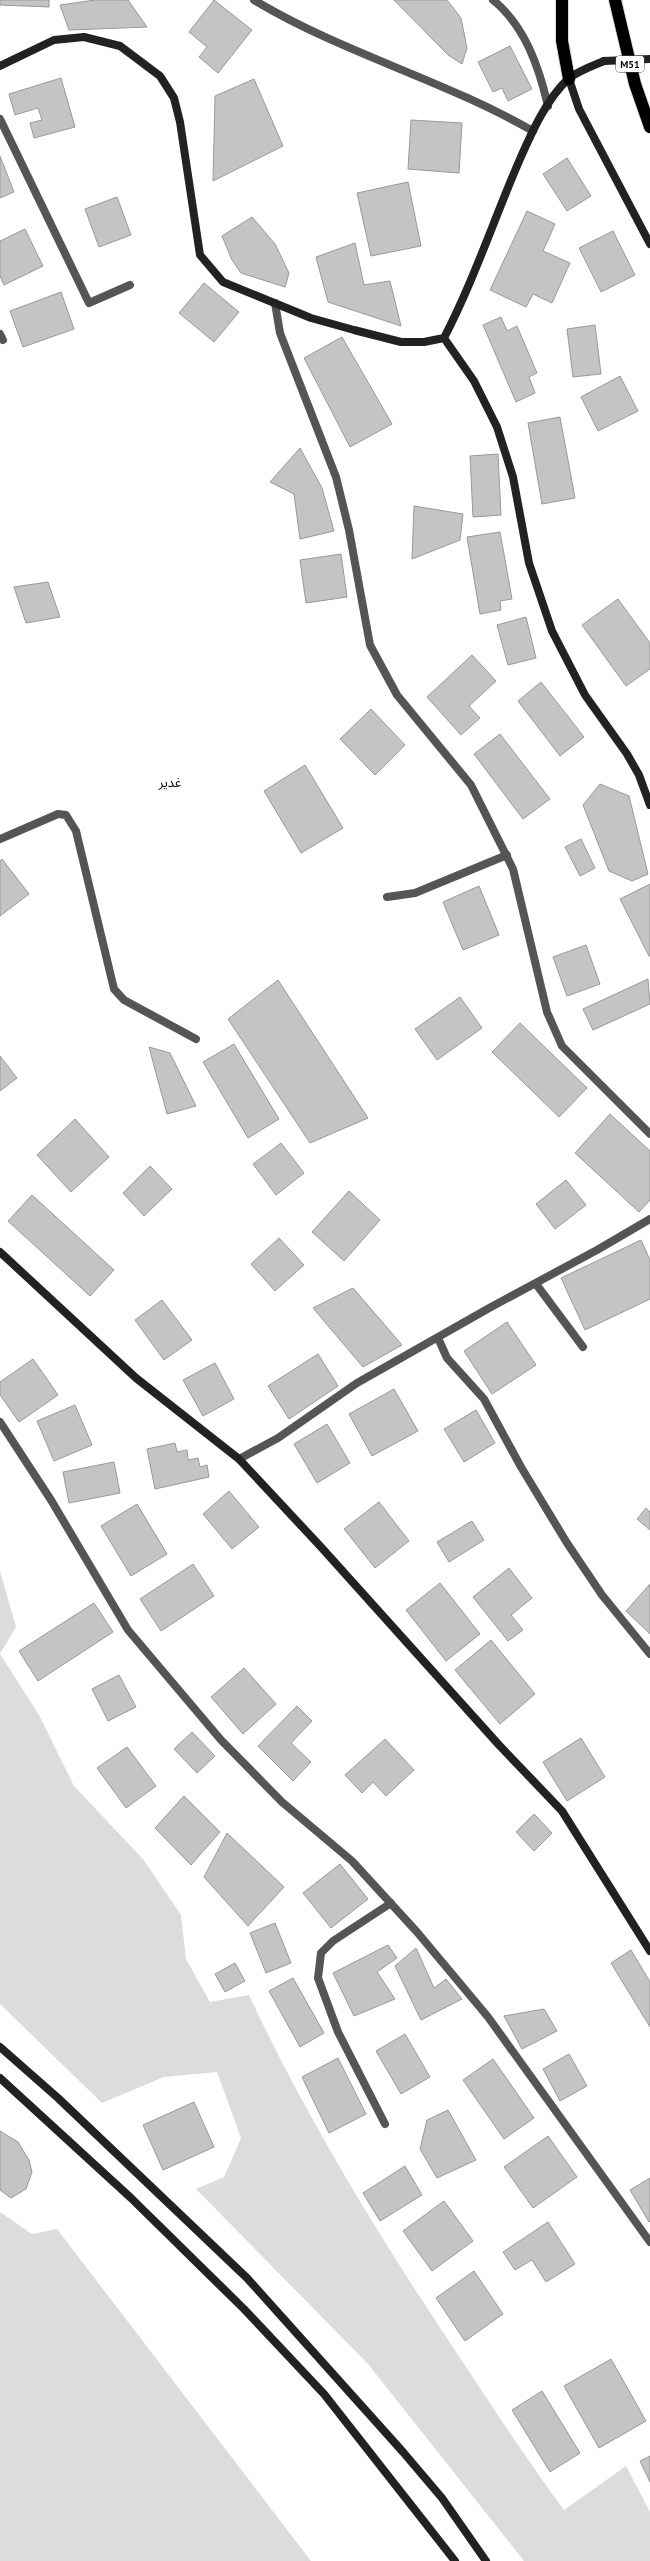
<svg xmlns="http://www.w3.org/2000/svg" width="650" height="2561" font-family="'PT Sans','Noto Sans Arabic',sans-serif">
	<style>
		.green { fill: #dcdcdc }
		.building { fill: #c4c4c4; stroke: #999 }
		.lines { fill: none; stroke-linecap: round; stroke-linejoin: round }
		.highway-casing { stroke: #dbdbdb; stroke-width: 14 }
		.lane { stroke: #555; stroke-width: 8 }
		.street { stroke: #555; stroke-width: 8 }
		.secondary { stroke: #222; stroke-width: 8 }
		.highway { stroke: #000; stroke-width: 12 }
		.secondary-bridge { stroke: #222; stroke-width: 8 }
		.labels { text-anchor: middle; stroke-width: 3.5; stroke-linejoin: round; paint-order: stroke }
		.shield { fill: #fff; stroke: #4c4c4c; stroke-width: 1 }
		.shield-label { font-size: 10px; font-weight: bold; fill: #000 }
		.quarter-label { font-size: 13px; fill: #000; stroke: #fff }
	</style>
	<rect width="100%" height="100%" fill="#fff"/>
	<path class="green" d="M0,1571l16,56 -16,27 39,61 35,71 69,73 38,56 5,44 24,43 39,-7c61,131 138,254 219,375 31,47 62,94 96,140l62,-44 24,46v49h-126l-156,-197 -172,-175 28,-12 17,-39 -24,-66 -53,5 -62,26 -102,-99z
		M0,2212l32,22 25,-5 254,332h-311z"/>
	<path class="building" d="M0,0h49v7l-49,-2z
		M95,0h33l19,27 -78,3 -9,-25z
		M214,0l38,30 -34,43 -19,-16 8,-10 -18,-15z
		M394,0h53l14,18 6,30 -5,16 -14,-9z
		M510,46l22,43 -24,12 -6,-13 -9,4 -15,-30z
		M61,78l14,49 -41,11 -4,-15 12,-3 -4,-12 -23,7 -6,-21z
		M254,79l29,67 -70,35 2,-85z
		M411,120l51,3 -3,50 -51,-4z
		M0,156l14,36 -14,6z
		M567,158l24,38 -24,15 -24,-37z
		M408,182l13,64 -50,10 -14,-63z
		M117,197l14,38 -32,12 -14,-38z
		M527,211l28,13 -12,27 27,12 -18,40 -19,-9 -7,13 -36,-17z
		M252,217l23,27 14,29 -4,14 -44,-14 -9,-13 -10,-24z
		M25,229l18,37 -39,19 -4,-9v-35z
		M613,231l22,44 -34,17 -22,-44z
		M355,243l9,42 26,-4 11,45 -73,-24 -12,-45z
		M204,283l35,29 -25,30 -35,-29z
		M61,292l13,37 -51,18 -13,-36z
		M501,317l6,14 10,-5 20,47 -8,4 6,16 -19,9 -33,-77z
		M595,325l6,49 -28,3 -6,-48z
		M342,337l50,87 -42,23 -46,-89z
		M620,376l18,35 -40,20 -17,-34z
		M560,417l15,81 -33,6 -14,-81z
		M300,448l22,40 12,43 -34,8 -6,-45 -24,-12z
		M498,454l3,61 -28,2 -3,-61z
		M414,506l49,8 -3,26 -48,19z
		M500,532l12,67 -12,2 1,9 -21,4 -13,-77z
		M341,554l6,43 -41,6 -6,-43z
		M48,582l12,35 -34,6 -12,-36z
		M618,599l32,44v26l-24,17 -44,-61z
		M526,617l10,41 -28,7 -11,-40z
		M472,655l24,26 -27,25 11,12 -19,17 -34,-38z
		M541,682l43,55 -24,19 -42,-55z
		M371,709l34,36 -30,30 -35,-36z
		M500,734l50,65 -27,20 -49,-65z
		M305,765l38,63 -42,25 -37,-62z
		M600,784l29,12 19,78 -16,7 -23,-10 -26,-66z
		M581,839l14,29 -15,8 -15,-29z
		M2,859l27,35 -29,22v-55z
		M650,884v72h-1l-29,-57z
		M479,886l20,49 -36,15 -20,-48z
		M586,945l14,39 -33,12 -14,-39z
		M648,979l2,25 -57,26 -10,-21z
		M278,980l90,138 -58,25 -82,-124z
		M460,997l22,31 -45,32 -22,-31z
		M520,1023l67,65 -28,29 -67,-65z
		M234,1044l45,75 -31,19 -45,-76z
		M149,1047l21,6 26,53 -29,8z
		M0,1056l17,22 -17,13z
		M610,1114l40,37v49l-11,12 -64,-59z
		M75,1119l34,38 -38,35 -34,-37z
		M281,1143l23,30 -28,22 -23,-31z
		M150,1166l22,23 -28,27 -21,-23z
		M566,1180l20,25 -31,24 -19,-25z
		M349,1191l31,29 -36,41 -32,-29z
		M32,1195l82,75 -24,26 -82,-75z
		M279,1238l25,27 -29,26 -24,-27z
		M641,1240l9,20v39l-65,31 -24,-52z
		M353,1288l49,57 -39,22 -50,-59z
		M162,1300l30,40 -28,20 -29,-40z
		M507,1322l29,43 -44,29 -28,-43z
		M318,1354l20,32 -49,33 -21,-33z
		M33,1359l25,36 -39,27 -19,-27v-13z
		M215,1363l19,36 -31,17 -20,-36z
		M394,1389l24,42 -46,25 -23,-42z
		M75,1405l17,40 -38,16 -17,-40z
		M476,1410l19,33 -31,19 -20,-33z
		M327,1424l23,39 -33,20 -23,-39z
		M175,1443l2,9 10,-2 1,10 10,-2 2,9 7,-2 2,12 -54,12 -8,-40z
		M114,1462l6,31 -51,10 -6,-31z
		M229,1491l30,36 -27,22 -29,-35z
		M379,1502l30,39 -34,27 -31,-39z
		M137,1504l30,50 -36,22 -30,-50z
		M646,1508l4,4v18l-13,-11z
		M472,1521l12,19 -35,22 -12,-20z
		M193,1564l21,32 -53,35 -21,-32z
		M509,1568l23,30 -21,17 12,15 -15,11 -35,-44z
		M440,1583l40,51 -34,27 -40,-51z
		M650,1584v50l-24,-23z
		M94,1603l19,29 -75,49 -19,-30z
		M491,1640l44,54 -35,30 -45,-54z
		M244,1668l32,36 -33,30 -32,-37z
		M119,1675l17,32 -28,14 -16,-32z
		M297,1706l15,15 -21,22 20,19 -18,19 -35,-35z
		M192,1732l23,24 -18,17 -23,-24z
		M581,1738l24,39 -38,24 -24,-39z
		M385,1739l29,31 -28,26 -13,-14 -11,11 -17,-18z
		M127,1747l29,39 -30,22 -29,-40z
		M184,1796l36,36 -29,33 -36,-37z
		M534,1814l18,19 -18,18 -18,-19z
		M227,1833l57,54 -36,39 -44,-49z
		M340,1864l28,35 -37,29 -28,-35z
		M275,1923l16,40 -25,10 -16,-40z
		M388,1945l9,13 -20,14 18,27 -41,17 -21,-43z
		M416,1948l18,40 12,-9 16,20 -41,21 -26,-54z
		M631,1950l19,32v45l-39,-64z
		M235,1963l10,18 -20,11 -10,-18z
		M293,1978l31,55 -24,14 -31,-56z
		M544,2009l13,22 -35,18 -18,-33z
		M405,2034l25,43 -29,17 -25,-43z
		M569,2054l18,32 -27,15 -17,-32z
		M338,2058l28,56 -37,19 -27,-56z
		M493,2059l41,59 -30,21 -41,-59z
		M194,2102l20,45 -51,23 -20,-45z
		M448,2110l28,50 -39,18 -17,-29 7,-29z
		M0,2131l18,11 11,18 3,12 -6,17 -15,9 -11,-8z
		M548,2136l29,41 -44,31 -29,-41z
		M405,2166l17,29 -42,26 -17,-28z
		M650,2178v43l-1,1 -19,-32z
		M444,2201l29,40 -41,30 -29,-40z
		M548,2222l27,42 -29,18 -14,-22 -17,10 -12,-18z
		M474,2271l29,43 -38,27 -29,-43z
		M611,2359l35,62 -47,27 -35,-62z
		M542,2391l38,62 -30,19 -38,-62z
		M650,2456v26l-10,-21z"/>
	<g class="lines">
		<defs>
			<path id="highway" d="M562,0v41l7,38
				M615,0l20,84 15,43"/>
		</defs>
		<use href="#highway" class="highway-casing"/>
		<path class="lane" d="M0,119l89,184 41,-18
			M0,334l3,6"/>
		<path class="street" d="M254,0c88,53 190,80 279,131
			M493,0c32,26 46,67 55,106
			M275,303l5,30 56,144 13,53 21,115 27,50 74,90 42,84 34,143 15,34 88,88
			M0,839l58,-25 8,1 10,16 38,158 10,11 72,39
			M387,897l28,-4 92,-38
			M536,1284l47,63
			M438,1338l9,20 37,41 37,68 46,76 35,52 48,59
			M0,1422l51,78 77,130 93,110 61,62 70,59 65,71 71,85 162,225
			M239,1459l39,-21 79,-55 134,-76 106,-57 53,-31
			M385,2124l-47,-92 -20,-54 3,-25 12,-12 58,-38"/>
		<path class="secondary" d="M0,66l54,-26 30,-3 36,9 40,30 14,22 6,24 20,133 23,27 88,36 43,12 47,12h23l20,-4c30,-58 50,-119 76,-179 12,-27 26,-59 48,-80 10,-8 24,-13 36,-18
			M569,79l10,30 71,135
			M444,338l30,43 23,46 16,50 16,86 23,68 33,64 42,59 12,21 11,30
			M0,1252l136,126 103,81 82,88 178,198 63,66 88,140
			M0,2047l58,51 189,180 156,174 39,46 44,63
			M0,2078l131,120 113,111 80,85 131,167"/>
		<use href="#highway" class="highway"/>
		<path class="secondary-bridge" d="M604,61l46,-2"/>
	</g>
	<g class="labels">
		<rect class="shield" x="616" y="56" width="28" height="16" rx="3"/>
		<g class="shield-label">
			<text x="630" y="68">M51</text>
		</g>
		<g class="quarter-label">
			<text x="170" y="787">غدير</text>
		</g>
	</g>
</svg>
